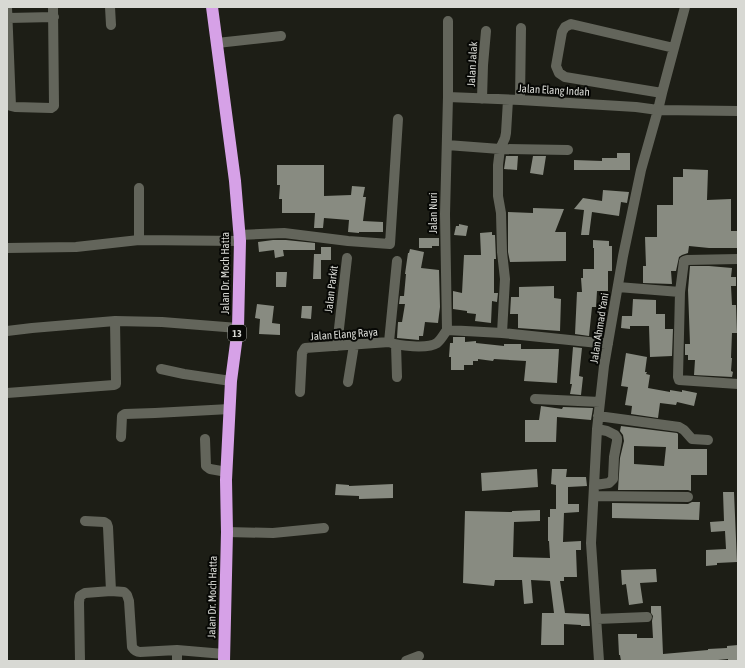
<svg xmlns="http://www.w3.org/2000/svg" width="745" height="668" font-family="'Asap Condensed',sans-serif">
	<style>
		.building { fill: #888b81; fill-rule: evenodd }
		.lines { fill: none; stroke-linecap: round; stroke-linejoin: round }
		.minor { stroke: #63655b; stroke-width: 10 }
		.highway { stroke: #d6a1e7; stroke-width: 12 }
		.labels { text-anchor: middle; stroke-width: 4; stroke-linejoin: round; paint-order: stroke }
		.shield { fill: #070805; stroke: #999a96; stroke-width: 1 }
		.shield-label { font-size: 10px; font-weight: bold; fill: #d8d9d4 }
		.street-label { font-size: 11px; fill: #d8d9d4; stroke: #070805 }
	</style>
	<rect width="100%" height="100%" fill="#1d1e16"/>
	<path class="building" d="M617,153h13v17h-56v-10l28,1v-3h15z
		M506,156h12l-1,14 -13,-1z
		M533,156h13l-3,19 -13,-2z
		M277,165h47v31l27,-1 1,-9 13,1 -2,10h3l-3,24 20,1v10h-24v1l-11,-1 1,-12 -25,-2 -1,10h-9l1,-15h-33v-14h-3l1,-14h-3z
		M683,169l25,1 -1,30 24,-1v32h7l-1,17h-28l-20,-2 -1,7 -6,2 -3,2 -3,14h-5l1,13 -29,-1v-17h3l-1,-29h12v-32h16v-28h10z
		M603,190l26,2 -2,11 -6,-1 -2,14 -27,-4 -3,23h-8l3,-25 -10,-1 9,-11 19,3z
		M533,208l31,1 -9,23h11v29l-56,1 -2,-10v-40l25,1z
		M459,224l9,2 -2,10 -12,-1 2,-9h3z
		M492,232v3h3l1,24h-2v34h4l-1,9 -5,-1 -1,22 -16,-2 1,-7 -9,-1v-2l-14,-2v-18l9,2 2,-38h17l-1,-22z
		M419,238h20v8h-7v2h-13z
		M273,240h13l29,3v7h-32l1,6 -9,2 -1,-8 -15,2 -1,-10z
		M593,240l16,1v5h3v25h-4v20h-11l-1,16h-4l-3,29 -14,-2 2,-42h5l-1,-14h2v-9h11v-21h-1z
		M321,247h10v13h-10z
		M410,249l14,3 -3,16 18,2 1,37 -2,16 -13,-1 -2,14h-4v4l-22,-2 1,-16h4l3,-18h-6l1,-8h4l2,-22h-1l3,-21h1z
		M314,254h7v25h-8z
		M690,266h19l23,2 -1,9h5v9h-5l1,19h4l1,28h-5l-1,25h1l-1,13 2,1 -1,5 -38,-2 1,-15h-7v-5h-3v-11h5l-2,-54z
		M276,272h11l-1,15h-10z
		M554,286v12l7,1 -1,32 -42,-3v-14h-8l1,-17h8v-10z
		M633,299l23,1v14h9v15h8l-1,27 -22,1 -1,-31h-19v3l-9,-1 1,-12h10z
		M257,304l17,2 -2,17 8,1v11l-21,-1 1,-15 -5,-1z
		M302,306h10l-1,13 -10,-1z
		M453,337h12v5l11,-1v2l28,3v-2h17v5h38l-2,34 -33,-2 2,-20 -32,-2 -1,2 -15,-2v2h-5v4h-9v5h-13v-13h-2l1,-14h3z
		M573,347l9,1 -3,28 4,1 -2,18 -11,-1 2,-10h-2z
		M626,353l21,4 -2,15h2l-1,2 4,1 -2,13 22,4v-2l12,2v-2l15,3 -3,13 -17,-4 -1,3 -16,-2 -2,15 -27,-4 1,-8 -7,-1 3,-18 -7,-1z
		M541,406l21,3 1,-2 30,1 -2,12 -34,-3 -1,25h-31v-22h14z
		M621,426l56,7 1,1v15h29v26h-16v16l-3,-1h-70l2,-32 4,-17 -1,-6 -3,-4zM634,446l32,1 -2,19 -30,-2z
		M537,469l1,18 -56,4 -1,-18z
		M552,469h15l-1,8h20l1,9 -19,1v17h11v8l-15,1 -1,29 18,-1v9h-5l1,27h-13v4h-4l5,32 24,1 1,12h-9v-1l-17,-1v21h-23l1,-32h12l-4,-32 -19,-1 2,23 -9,1 -2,-24h-27l-1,6 -31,-3 2,-72 47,1v-1l28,-1v11l-26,1 -1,35 37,1 -1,-17h-1v-24h2v-8h6v-24l-5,-1z
		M336,484l13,1v1l44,-2v14l-34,1v-3l-24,-1z
		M723,492h11l3,70 -20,1v2l-11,1v-16l20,-1 -1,-18 -14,1 -1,-10 14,-1z
		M692,502h8l-1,18 -87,-2v-15l76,1z
		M656,569l1,13 -17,1 3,20 -14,2 -3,-21 -4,1 -1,-15z
		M651,606h10l2,48 45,-4v-1l19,-1v-2l11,-1v16h-10v-2l-20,2h-87l-1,-6h-1l-1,-21h19v4h16l-1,-17 1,-5 -2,-3z"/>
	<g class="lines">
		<path class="minor" d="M7,7l4,99 4,1 36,1 3,-2 -1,-99
			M110,7l1,18
			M8,18l46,-1
			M217,43l64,-7
			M662,93l-97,-16 -6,-4 -3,-7 6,-34 3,-5 6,-3 103,24
			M448,97l72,3 116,7 22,3 80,1
			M482,99l1,-34 3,-34
			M520,100l1,-72
			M447,145l53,4 68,1
			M139,188v52l101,1
			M239,235l45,-2 64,8 42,3 8,-125
			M7,248l69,-1 63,-7
			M738,259l-51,1 -3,1 -4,31 -2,85 1,3 59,4
			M618,287l62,5
			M447,330l-2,-116 3,-117v-76
			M447,330l55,3 106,11
			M7,331l25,-3 83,-7 47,1 76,6
			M502,333l3,-54 -3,-27 -1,-39 -3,-17v-31l2,-16 5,-11 1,-5 2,-33
			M389,342l8,-81
			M396,345l1,32
			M337,346l10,-88
			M161,369l23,5 47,7
			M348,382l6,-37
			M300,392l2,-39 3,-5 84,-6c9,4 39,7 48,1 4,-3 7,-9 10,-13
			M7,393l107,-8 2,-1v-3l-1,-60
			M535,399l65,3
			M598,416l81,11 5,3 8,9 16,1
			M121,437l1,-21 3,-2 30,-1 75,-4
			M205,439l1,27 4,3 17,3
			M595,485l14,-2 4,-4 1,-22 3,-16v-3l-2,-3 -8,-4 -10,-2
			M594,496l94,1
			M85,521l19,1 3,2 1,3 3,64
			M227,532l46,1 51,-5
			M597,619l50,-2
			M177,650l47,4
			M80,661l-1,-59 1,-6 5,-3 26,-2 13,1 3,3 2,6 3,46c2,3 4,5 8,5l37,-2v11
			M406,661l13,-5
			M599,661l-8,-118 6,-114 7,-63 19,-110 18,-86 17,-60 4,-17 23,-86"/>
		<path class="highway" d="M212,7l23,174 5,60 -2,87 -7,53 -5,99 1,52 -3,129"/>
	</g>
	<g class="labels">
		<rect class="shield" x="228" y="325" width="18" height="16" rx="3"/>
		<g class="shield-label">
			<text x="237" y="337">13</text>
		</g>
		<g class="street-label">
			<text transform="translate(472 64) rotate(-87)" y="4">Jalan Jalak</text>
			<text transform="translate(554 90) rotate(3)" y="4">Jalan Elang Indah</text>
			<text transform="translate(433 213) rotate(-90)" y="4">Jalan Nuri</text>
			<text transform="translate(225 273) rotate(-90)" y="4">Jalan Dr. Moch Hatta</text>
			<text transform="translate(331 289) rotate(-83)" y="4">Jalan Parkit</text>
			<text transform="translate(599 328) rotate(-81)" y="4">Jalan Ahmad Yani</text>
			<text transform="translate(344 334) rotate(-4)" y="4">Jalan Elang Raya</text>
			<text transform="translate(212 597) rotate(-89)" y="4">Jalan Dr. Moch Hatta</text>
		</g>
	</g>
	<rect width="745" height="668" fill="none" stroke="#d8d9d4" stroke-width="16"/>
</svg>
